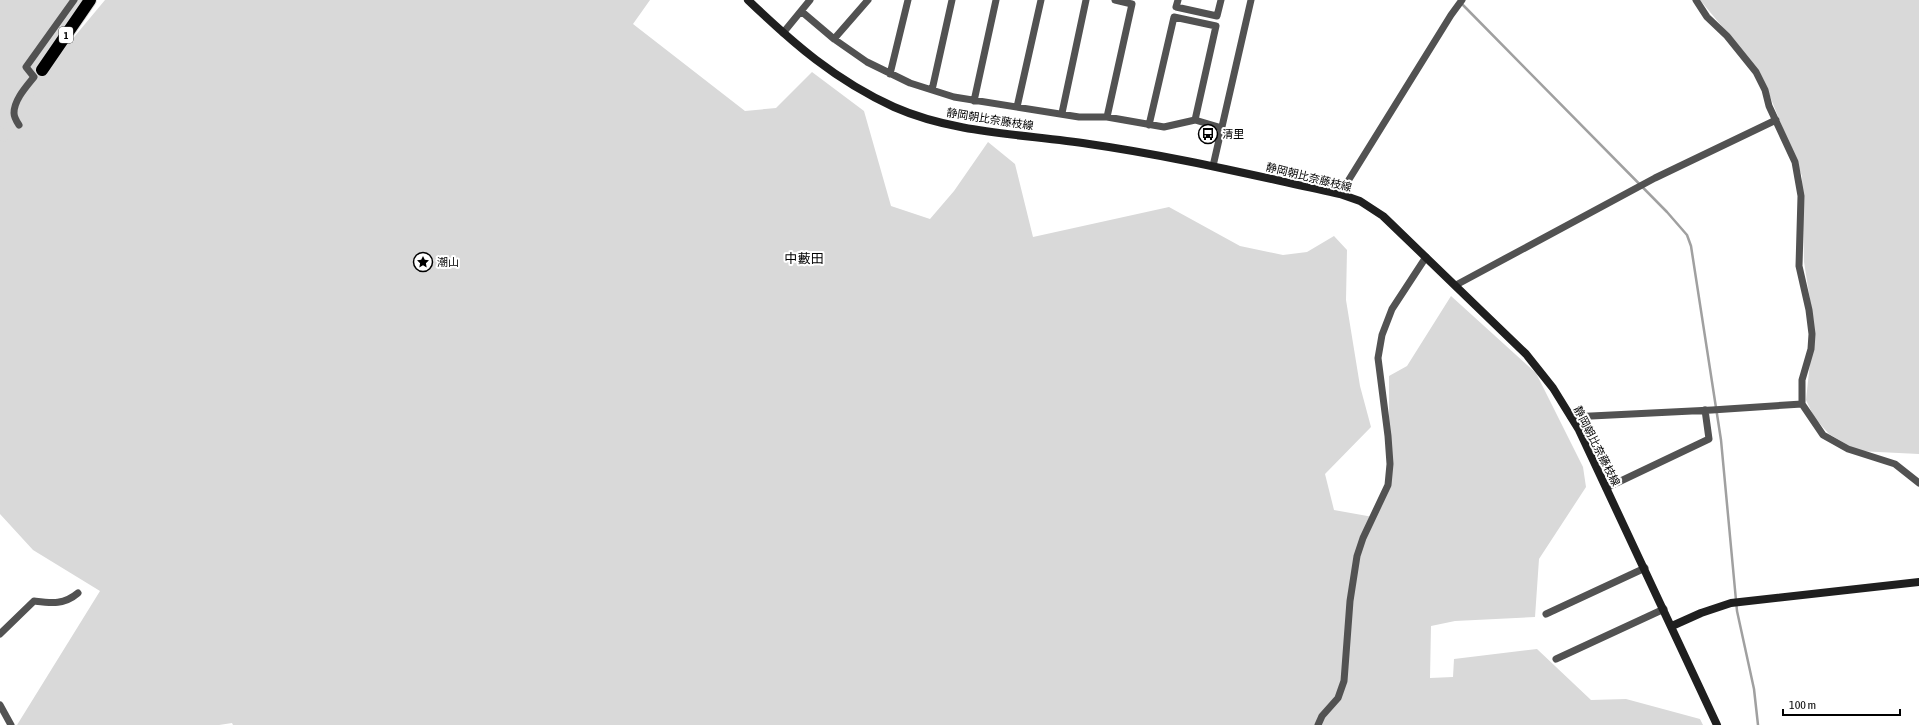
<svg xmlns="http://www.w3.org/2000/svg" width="1919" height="725" font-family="'Asap Condensed','Noto Sans JP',sans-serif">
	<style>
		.green { fill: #d9d9d9 }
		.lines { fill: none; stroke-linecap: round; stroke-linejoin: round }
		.stream { stroke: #a0a0a0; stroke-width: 2.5 }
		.highway-tunnel { stroke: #d9d9d9; stroke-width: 12; stroke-dasharray: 12 6; stroke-linecap: butt }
		.highway-casing { stroke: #dbdbdb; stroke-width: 14 }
		.street { stroke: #525252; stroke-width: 7 }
		.secondary { stroke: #1f1f1f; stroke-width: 8 }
		.highway { stroke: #000; stroke-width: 12 }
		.labels { text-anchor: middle; stroke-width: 4; stroke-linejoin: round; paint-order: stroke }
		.shield { fill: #fff; stroke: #4c4c4c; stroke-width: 1 }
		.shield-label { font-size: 10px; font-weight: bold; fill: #000 }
		.street-label { font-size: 11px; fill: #000; stroke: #fff }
		.poi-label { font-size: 11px; fill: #000; stroke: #fff; text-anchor: start }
		.quarter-label { font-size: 13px; fill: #000; stroke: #fff }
	</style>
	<rect width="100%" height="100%" fill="#fff"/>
	<path class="green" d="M0,0h91l-21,42 35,-42h545l-17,24 112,87 31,-3 36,-36 52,39 27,95 39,13 24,-28 34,-49 27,22 18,73 136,-30 71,39 43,9 24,-3 27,-16 13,14 -1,50 14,86 11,41 -46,47 9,36 39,7 13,-29 3,-42v-70l18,-10 44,-70 85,77 47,94 3,20 -47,72 -4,58 -80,4 -24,5 -1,52 23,-1 1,-18 83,-10 54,51 35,-1 74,20 3,6h-1470l-1,-2 -13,2h-202l83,-134 -67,-41 -33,-36z
		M1700,0h219v454l-61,-3 -29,-17 -15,-17 -8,-17 8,-75 -10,-63 -2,-86 -39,-97 -23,-31z"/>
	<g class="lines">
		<path class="stream" d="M1461,3l206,209 20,23 4,11 30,194 16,171 17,78 4,36"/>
		<path class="highway-tunnel" d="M0,140l42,-70"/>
		<defs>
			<path id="highway" d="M42,70l48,-70"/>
		</defs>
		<use href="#highway" class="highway-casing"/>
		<path class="street" d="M1178,0l-2,7 41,9 4,-16
			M1696,0l11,17 20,19 29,36 9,18 4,16 26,56 6,34 -2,70 10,44 3,24 -1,15 -9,31v24l21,31 25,14 47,15 24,19
			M801,11l33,28 33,23 43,21 44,14 125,20h28l57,10 31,-7 27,8
			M783,33l27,-33
			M834,39l34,-39
			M890,74l18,-74
			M932,90l20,-90
			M974,101l22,-101
			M1017,107l24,-107
			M1062,113l24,-113
			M1107,117l25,-113 -17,-4
			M19,125c-2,-3 -5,-8 -5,-12 0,-13 12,-26 20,-36l-8,-10 48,-67
			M1149,125l25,-108 42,9 -21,94
			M1213,166l38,-166
			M1340,194l111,-179 11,-15
			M1456,285l199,-107 121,-58
			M1571,417l141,-7 90,-6
			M1606,488l103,-49 -4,-29
			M1546,614l99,-46
			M0,634l34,-33c17,2 30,4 44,-8
			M1556,659l108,-50
			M0,705l11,20
			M1318,725l4,-9 16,-18 6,-17 6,-80 7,-45 6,-18 25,-53 2,-21 -2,-28 -10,-78 4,-23 10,-26 34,-52"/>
		<path class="secondary" d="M748,0c46,44 87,80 146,107 61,27 130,27 195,37 84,12 167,32 251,50l20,7 23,15 143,138 27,34 26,42 138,295
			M1672,626l29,-13 30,-10 188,-21"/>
		<use href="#highway" class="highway"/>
	</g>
	<defs>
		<symbol id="bus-ring" viewBox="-11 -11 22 22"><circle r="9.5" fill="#fff" stroke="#000" stroke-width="1.5"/><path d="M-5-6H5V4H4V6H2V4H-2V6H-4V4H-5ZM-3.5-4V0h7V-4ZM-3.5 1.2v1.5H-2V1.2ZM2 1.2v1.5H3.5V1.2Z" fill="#000"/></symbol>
		<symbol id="sight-ring" viewBox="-11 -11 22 22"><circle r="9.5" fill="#fff" stroke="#000" stroke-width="1.5"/><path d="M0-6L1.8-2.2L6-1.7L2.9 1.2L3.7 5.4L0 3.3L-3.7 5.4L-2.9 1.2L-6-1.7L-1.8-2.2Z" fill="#000"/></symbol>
	</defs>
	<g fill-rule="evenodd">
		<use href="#bus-ring" x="1197" y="123" width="22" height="22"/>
		<use href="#sight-ring" x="412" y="251" width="22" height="22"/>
	</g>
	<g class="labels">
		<rect class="shield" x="59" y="27" width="14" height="16" rx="3"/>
		<g class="shield-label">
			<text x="66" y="39">1</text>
		</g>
		<g class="street-label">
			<text transform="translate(990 119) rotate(9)" y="4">静岡朝比奈藤枝線</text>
			<text transform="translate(1309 177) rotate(14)" y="4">静岡朝比奈藤枝線</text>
			<text transform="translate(1597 446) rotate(63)" y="4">静岡朝比奈藤枝線</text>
		</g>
		<g class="poi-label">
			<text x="1222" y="138">清里</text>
			<text x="437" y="266">潮山</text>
		</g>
		<g class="quarter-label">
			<text x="804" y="263">中藪田</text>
		</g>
	</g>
	<path d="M1783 709v6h117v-6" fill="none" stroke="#000000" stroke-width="2"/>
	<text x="1789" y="709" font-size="12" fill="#000000" stroke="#ffffff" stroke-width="3" paint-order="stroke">100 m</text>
</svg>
